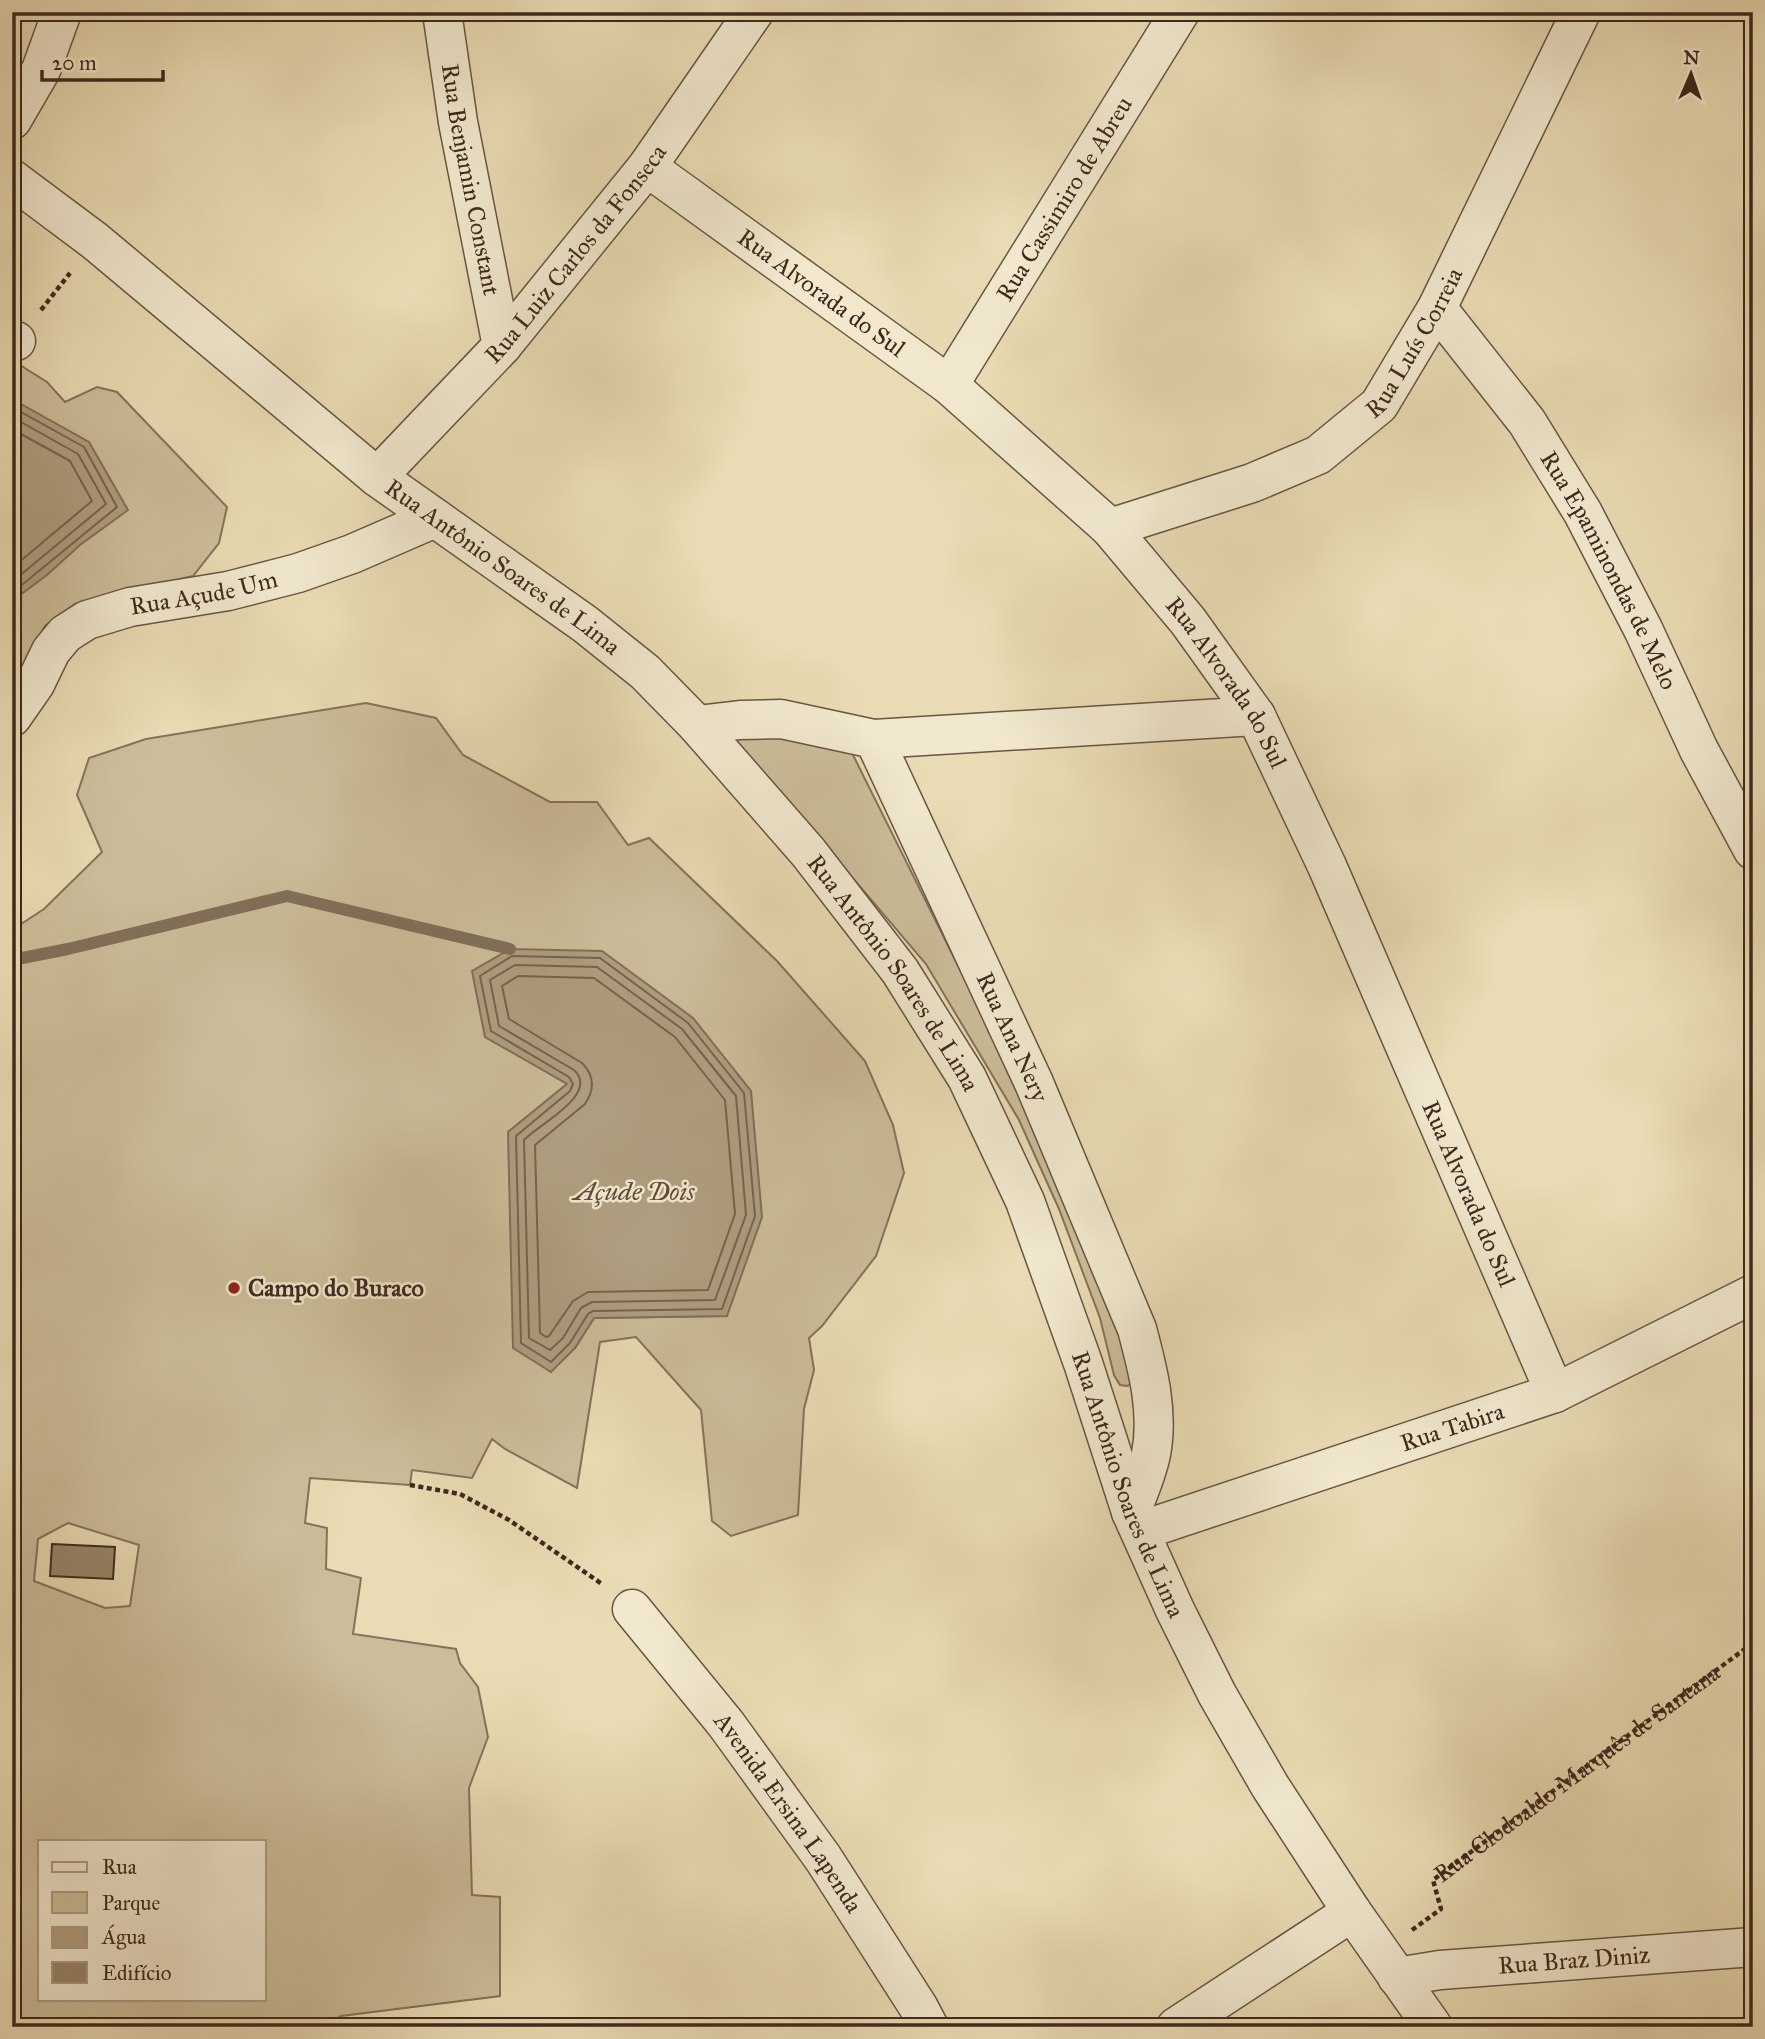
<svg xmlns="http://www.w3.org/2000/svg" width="1765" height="2039" font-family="'IM FELL Great Primer',serif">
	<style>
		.green { fill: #ccbd9a; stroke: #85725c; stroke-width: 2; fill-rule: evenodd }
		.water { fill: #af9e80; stroke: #826f59; stroke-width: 2 }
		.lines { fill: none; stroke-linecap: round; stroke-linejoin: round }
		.shore { stroke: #76634f; stroke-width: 2 }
		.stream { stroke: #826f59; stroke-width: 12 }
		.building { fill: #97856b; stroke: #3e281e; stroke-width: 2 }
		.minor-casing { stroke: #695543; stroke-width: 41 }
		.path { stroke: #3e281e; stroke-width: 4.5; stroke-dasharray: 5 3.5; stroke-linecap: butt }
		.minor { stroke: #f1e8ce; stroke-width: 38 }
		.poi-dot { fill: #8f2418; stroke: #f1e8ce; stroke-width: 2.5 }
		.labels { text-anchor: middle; stroke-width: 5; stroke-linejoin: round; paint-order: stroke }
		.street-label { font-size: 24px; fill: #3e281e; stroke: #f1e8ce }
		.poi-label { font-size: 24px; font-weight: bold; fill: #3e281e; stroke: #f1e8ce; text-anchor: start }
		.water-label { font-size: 26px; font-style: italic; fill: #604b3b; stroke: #f1e8ce }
	</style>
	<rect width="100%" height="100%" fill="#e9dbb3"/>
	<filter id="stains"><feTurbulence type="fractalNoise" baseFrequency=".00286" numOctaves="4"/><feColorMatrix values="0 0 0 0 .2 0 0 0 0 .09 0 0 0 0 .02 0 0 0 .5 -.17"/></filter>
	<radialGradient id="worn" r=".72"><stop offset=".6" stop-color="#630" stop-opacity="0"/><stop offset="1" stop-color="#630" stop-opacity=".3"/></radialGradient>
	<path class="green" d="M12,360l35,22 18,20 32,-15 20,5 110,115 -8,36 -26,33 -118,28 -30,22 -33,64z
		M366,703l70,15 27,37 87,47h47l31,43 21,-7 128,123 88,100 28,64 11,48 -28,83 -54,70 -13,12 5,32 -10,39 -6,106 -67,21 -19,-15 -11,-111 -65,-73 -36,5 -23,146 -72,-39 -13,-10 -20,39 -60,-8 -2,15 -100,-7 -5,45 22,5 -1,41 35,9 -8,56 103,15 4,14 18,24 10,50 -19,51 3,107 28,2v99l-159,20 -20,11h-309v-1097l32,-21 58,-57 -25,-57 12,-37 57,-19zM567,1084l160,232 -133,2 -19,30 -67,-216zM68,1523l71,22 -9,61 -25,2 -71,-27 4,-42zM40,1841h224v158h-224z
		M725,728l125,21 161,323 119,282 3,29 -6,3 -7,-1 -6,-10 -14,-57 -41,-109 -40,-89 -93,-156z"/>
	<path class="water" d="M12,399l77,43 39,68 -48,35 -33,30 -35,26z
		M510,949l92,2 91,67 58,73 11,126 -35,99 -133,2 -19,30 -24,24 -38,-24 -5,-216 59,-48 -82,-47 -13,-66z"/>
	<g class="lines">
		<path class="shore" d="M12,407l72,40 33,60 -105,86
			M12,417l66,37 28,50 -94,78
			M12,429l58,32 22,40 -80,67
			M512,956l88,2 88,65 56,70 11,123 -33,93 -129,2 -5,3 -18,29 -19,19 -30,-19 -5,-207 54,-45 3,-7 -4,-7 -78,-46 -11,-55z
			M515,965l82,2 85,62 54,67 10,119 -31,85 -123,2 -11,6 -18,30 -13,12 -21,-12 -5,-198c15,-16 76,-46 50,-70l-75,-44 -9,-46z
			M518,976l76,2 81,59 50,63 10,114 -27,76 -120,2 -15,9 -24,35 -3,1 -6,-4 -5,-188 50,-41c10,-15 9,-29 -3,-41l-73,-44 -7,-33z"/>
		<path class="stream" d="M12,960l56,-11 219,-53 223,53"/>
	</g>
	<path class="building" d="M52,1544l63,3 -2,32 -63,-3z"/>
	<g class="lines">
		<defs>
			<g id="minor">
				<path id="s2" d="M442,12l16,110 44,224"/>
				<path d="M12,120l29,-50 21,-58"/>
				<path id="s3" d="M647,167l302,218 161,143 78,93 68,95 71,150 228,527"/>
				<path id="s4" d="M12,179l83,62 282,236 208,147 60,48 52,53 111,127 92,119 67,107 58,123 58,162 48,149 44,98 42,84 53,92 82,126 81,115"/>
				<path id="s5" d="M1437,308l90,114 56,91 60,116 56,121 54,100"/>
				<path d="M12,341h4"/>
				<path id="s6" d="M949,385l231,-373"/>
				<path id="s7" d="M377,477l125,-131 145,-179 107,-155"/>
				<path id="s8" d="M1110,528l142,-45 66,-28 61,-50 58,-97 144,-296"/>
				<path id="s9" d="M12,717l23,-33 16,-33 14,-17 22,-14 43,-13 98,-16 70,-18 54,-19 83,-36"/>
				<path id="s10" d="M697,725l43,-5 41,-1 93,20 160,344 103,246c11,41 22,83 14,125 -4,20 -13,40 -20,58"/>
				<path d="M874,739l382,-23"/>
				<path id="s11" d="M1140,1531l415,-138 198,-99"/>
				<path id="s12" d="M632,1609l94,115 97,134 96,150 10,19"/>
				<path id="s13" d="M1397,1977l43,-7 313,-23"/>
				<path d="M1176,2027l176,-115"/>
			</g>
		</defs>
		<use href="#minor" class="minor-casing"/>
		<g class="path">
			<path d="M41,310l29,-37"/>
			<path d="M410,1485l50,9 49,26 93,64"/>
			<path id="s1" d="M1412,1930l29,-21 -8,-29 320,-237"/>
		</g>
		<use href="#minor" class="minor"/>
	</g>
	<circle class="poi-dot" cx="234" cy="1288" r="7"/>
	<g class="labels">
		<g class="street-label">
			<text dy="8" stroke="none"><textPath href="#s2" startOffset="170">Rua Benjamin Constant</textPath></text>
			<text dy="8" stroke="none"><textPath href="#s6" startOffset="219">Rua Cassimiro de Abreu</textPath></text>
			<text dy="8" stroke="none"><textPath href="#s7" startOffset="299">Rua Luiz Carlos da Fonseca</textPath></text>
			<text dy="8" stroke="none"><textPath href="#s3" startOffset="215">Rua Alvorada do Sul</textPath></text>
			<text dy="8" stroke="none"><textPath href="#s8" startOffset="371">Rua Luís Correia</textPath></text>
			<text dy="8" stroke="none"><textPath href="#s4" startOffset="626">Rua Antônio Soares de Lima</textPath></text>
			<text dy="8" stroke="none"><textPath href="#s5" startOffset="315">Rua Epaminondas de Melo</textPath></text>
			<text dy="8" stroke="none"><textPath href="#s9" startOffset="245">Rua Açude Um</textPath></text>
			<text dy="8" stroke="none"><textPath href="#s3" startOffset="782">Rua Alvorada do Sul</textPath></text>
			<text dy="8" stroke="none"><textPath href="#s4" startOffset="1194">Rua Antônio Soares de Lima</textPath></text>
			<text dy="8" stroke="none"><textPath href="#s10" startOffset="508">Rua Ana Nery</textPath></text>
			<text dy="8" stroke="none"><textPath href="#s3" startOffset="1349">Rua Alvorada do Sul</textPath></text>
			<text dy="8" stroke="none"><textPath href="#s11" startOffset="329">Rua Tabira</textPath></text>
			<text dy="8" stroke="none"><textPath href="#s4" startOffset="1760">Rua Antônio Soares de Lima</textPath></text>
			<text dy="8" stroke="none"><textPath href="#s1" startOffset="245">Rua Clodoaldo Marquês de Santana</textPath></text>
			<text dy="8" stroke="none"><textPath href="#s12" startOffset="257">Avenida Ersina Lapenda</textPath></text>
			<text dy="8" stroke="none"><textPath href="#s13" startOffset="178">Rua Braz Diniz</textPath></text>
		</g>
		<g class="poi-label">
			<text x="248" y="1296">Campo do Buraco</text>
		</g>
		<g class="water-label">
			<text x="634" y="1200">Açude Dois</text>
		</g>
	</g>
	<rect width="1765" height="2039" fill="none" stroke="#e9dbb3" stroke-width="42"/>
	<rect x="14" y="14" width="1737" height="2011" fill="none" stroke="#3e281e" stroke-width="3.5"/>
	<rect x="21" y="21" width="1723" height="1997" fill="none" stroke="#3e281e" stroke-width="2"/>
	<rect x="38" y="1840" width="228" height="161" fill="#f1e8ce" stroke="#a99b88" stroke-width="2"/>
	<rect x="52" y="1862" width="35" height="10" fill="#f1e8ce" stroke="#a99b88" stroke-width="2"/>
	<text x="102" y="1874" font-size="21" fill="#3e281e">Rua</text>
	<rect x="52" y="1892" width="35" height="21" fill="#ccbd9a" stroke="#a99b88" stroke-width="2"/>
	<text x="102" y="1910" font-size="21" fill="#3e281e">Parque</text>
	<rect x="52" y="1927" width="35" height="21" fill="#af9e80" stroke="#a99b88" stroke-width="2"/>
	<text x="102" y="1944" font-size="21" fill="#3e281e">Água</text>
	<rect x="52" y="1962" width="35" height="21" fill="#97856b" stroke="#a99b88" stroke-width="2"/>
	<text x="102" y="1980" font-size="21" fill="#3e281e">Edifício</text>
	<g transform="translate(1691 74) rotate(2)" stroke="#f1e8ce" stroke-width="5" paint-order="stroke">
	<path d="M0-5L12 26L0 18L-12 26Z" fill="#3e281e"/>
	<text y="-10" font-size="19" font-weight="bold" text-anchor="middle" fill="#3e281e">N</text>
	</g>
	<path d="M42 70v10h121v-10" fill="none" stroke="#3e281e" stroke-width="3.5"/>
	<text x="52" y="70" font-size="21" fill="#3e281e" stroke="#f1e8ce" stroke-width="5" paint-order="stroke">20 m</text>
	<rect width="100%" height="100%" filter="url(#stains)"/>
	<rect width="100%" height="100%" fill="url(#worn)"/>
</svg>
